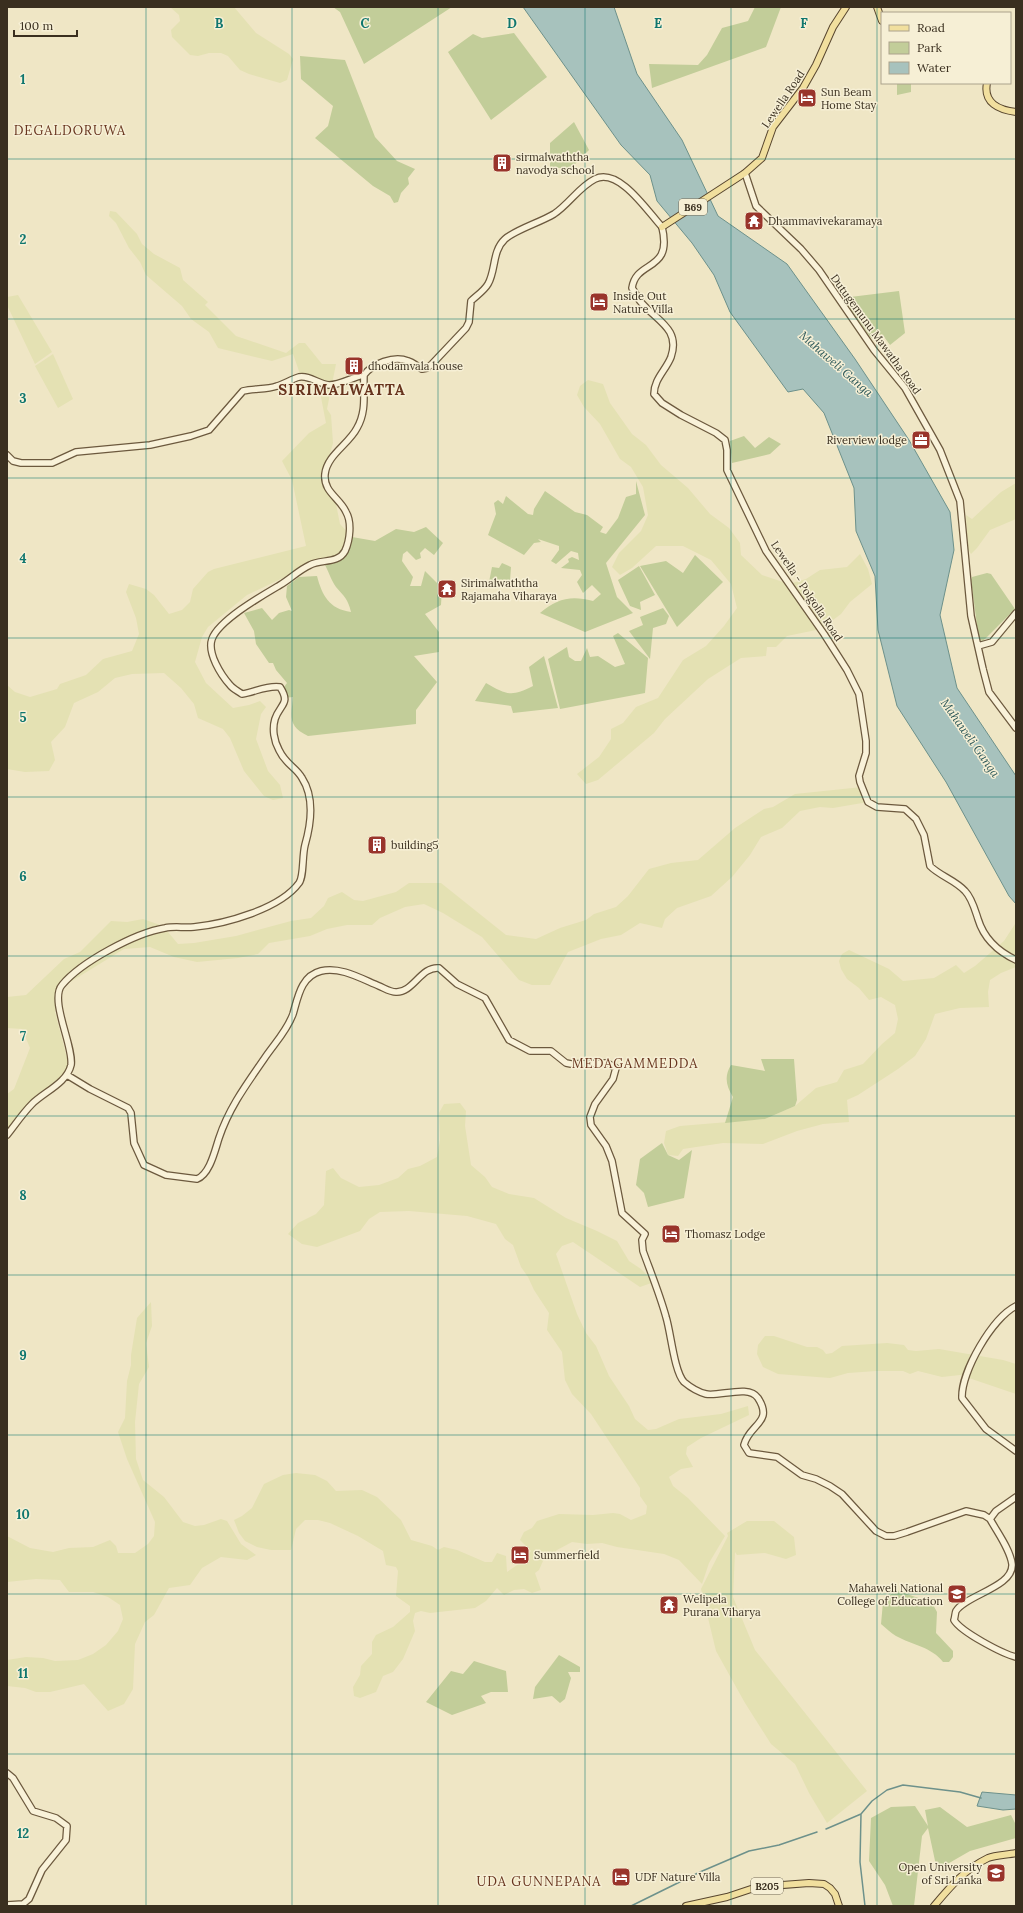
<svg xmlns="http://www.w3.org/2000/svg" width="1023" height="1913" font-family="Lora,serif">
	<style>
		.farmland { fill: #e4e1b3 }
		.green { fill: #c2cd99 }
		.water { fill: #a7c2bd; stroke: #6d918b }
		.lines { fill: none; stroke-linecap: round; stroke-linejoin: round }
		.stream { stroke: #6d918b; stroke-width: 1.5 }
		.secondary-casing { stroke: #6c593e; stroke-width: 8 }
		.primary-casing { stroke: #58462f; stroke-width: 8 }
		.secondary { stroke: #f9f2d9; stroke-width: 5.5 }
		.primary { stroke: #f1df9e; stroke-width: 6 }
		.grid { fill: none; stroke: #0f766e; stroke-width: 1; stroke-opacity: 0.55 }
		.labels { text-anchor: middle; stroke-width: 3; stroke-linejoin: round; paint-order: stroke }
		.shield { fill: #f6efd5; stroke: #726956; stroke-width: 1 }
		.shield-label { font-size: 10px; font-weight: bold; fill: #3a2f1f }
		.poi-label { font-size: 11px; fill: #3a2f1f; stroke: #f6efd5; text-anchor: start }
		.street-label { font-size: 11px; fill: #3a2f1f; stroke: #f6efd5 }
		.water-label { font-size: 12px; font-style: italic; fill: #2e595a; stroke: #f6efd5 }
		.quarter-label { font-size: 13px; letter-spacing: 1px; fill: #67341e; stroke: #f6efd5 }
		.district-label { font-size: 15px; font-weight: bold; letter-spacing: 1px; fill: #67341e; stroke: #f6efd5 }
		.grid-label { font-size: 13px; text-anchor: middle; font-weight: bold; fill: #0f766e; stroke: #f6efd5; stroke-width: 3; stroke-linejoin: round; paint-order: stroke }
	</style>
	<rect width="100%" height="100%" fill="#efe6c5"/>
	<path class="farmland" d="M170,7h64l22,26 33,21 4,5 -6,21 -7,3 -31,-9 -9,-4 -12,-14 -7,-3h-12l-11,3 -8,-1 -18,-18 -1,-7 9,-9 -1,-6z
		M110,211l6,1 21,22 5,10 12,10 26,14 3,12 25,22 -3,3 31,31 50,17 13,-10h6l17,21h14l-9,45 4,6 2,28 -8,28 10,28 5,25 12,13 -9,22 -33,6 -63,30 -39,32 -6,10 -7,25 11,21 27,25 16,-3 11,-4 6,6 -5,7 -5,25 12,32 12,14 3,13 -10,2 -9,-4 -20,-25 -14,-33 -7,-9 -25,-11 -4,-14 -13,-16 -17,-15 -32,1 -17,4 -17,14 -24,11 -9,24 -14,15 4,18 -6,11 -24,1 -18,-3v-84l8,7 15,5 27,-8 3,-5 26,-9 17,-16 29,-8 7,-17 -3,-16 -10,-26 3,-8 17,5 8,6 15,19 13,-4 8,-8 3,-13 15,-17 6,-3 92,-23 -14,-66 -10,-19 27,-28 17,-10 -7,-36 -10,-4 -9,-9 -7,-20 -21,7 -54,-13 -9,-16 -18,-13 -9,-13 -36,-31 -6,-13 -11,-14 -13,-25 -7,-7z
		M18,295l34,57 -17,12 -28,-59v-8z
		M53,354l20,45 -15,9 -23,-42z
		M588,380l15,4 7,19 22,31 14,11 15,20 27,23 22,26 19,14 11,15 1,12 21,20 27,9 17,-5 14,-9 27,-3 13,-13 8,15 4,15 -22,18 -9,12 -20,15 -34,7 -11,11h-9l-1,9 -25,2 -33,21 -43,40 -11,14 -56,47 -12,4 -9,-10 22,-17 12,-18v-10l12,-6 13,-16 22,-9 25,-38 23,-14 18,-20 13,-18 -6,-24 -20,-24 -28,-14h-27l-24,22 -12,7 -8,-8 7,-14 22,-22 7,-16 -5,-28 -12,-20 -11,-8 -20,-35 -16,-17 -7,-12 3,-9z
		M1016,483v36l-26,11 -13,18 -6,6 -3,-5 -2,-34 6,4 29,-27z
		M862,787l6,15 -35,6 -13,-1 -20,4 -18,17 -21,9 -11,18 -18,22 -21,19 -34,12 -12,11 -3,9 -22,-5 -19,12 -20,4 -33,13 -18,33h-18l-13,-5 -37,-43 -39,-24 -19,-9 -19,3 -25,11 -8,7h-25l-20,4 -17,7 -41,7 -11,11 -20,4 -41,4 -23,-5 -24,-10 -26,2 -62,38 -7,25 14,54 -18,25 -19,12 -25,32v-41l7,-5 16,-41 -8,-19 -15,-1v-31l19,-2 38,-36 16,-7 31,-31 16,1 16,-3 17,6 8,7 10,12 16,-1 42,-7 55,-15 20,-3 13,-12 4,-8 14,-6 12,8 9,1 33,-9 13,-9h32l65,52 30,4 24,-11 26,-8 8,-6 22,-7 12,-11 21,-27 22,-6 27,-3 37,-32 29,-19 9,-2 22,-13z
		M1015,924h1v43l-15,6 -11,7 -2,12 1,15 -29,1 -25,6 -9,25 -11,17 -17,13 -40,26 -11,5 2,22 -26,2 -26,7 -34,13 -40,-1 -40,6 -5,7 -10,-1 -4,-12 2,-12 14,-5 85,-7 30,-13 21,-18 21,-6 7,-12 19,-6 19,-20 13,-11 3,-14 -3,-14 -14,-8 -12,3 -10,-12 -12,-9 -6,-10 -2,-8 3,-7 7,-4 40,19 14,12 31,-3 22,-13 8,8 11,-7 29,-25z
		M460,1103l6,8 -1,15 6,39 14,12 7,10 17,7 25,4 32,20 31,13 20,10 12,20 12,8 13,13 -14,5 -67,-45 -11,4 -6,8 21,60 9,19 10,13 13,30 20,30 6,13 13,11 8,-1 23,-10 42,-5 27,-8 1,9 -48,23 -14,9 -1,7 7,13 -12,2 -12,8 4,9 15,12 37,38 -16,27 -7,21 -23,-24 -15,-6 -47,-7 -15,-4 -15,1 -15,-2 -15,8 -14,11 -4,9 -4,3 6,17 -9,3 -8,-4 -10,1 -10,5 -7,-7 -11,13 -11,7 -45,5 -9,-2 -6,2 -2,8 2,10 -12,28 -10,13 -10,4 -7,16 -16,6 -6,-2 -1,-9 7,-12 1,-9 11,-12v-12l4,-7 17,-8 17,-15v-6l-14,-10 2,-25 -2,-4 -10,-2 -3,-14 -25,-15 -28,-13 -12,-3h-13l-9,9 -5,21h-20l-14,-3 -12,-6 -6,-8 -5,-13 8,-4 10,-8 12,-24 19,-9 13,-2 19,2 12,6 9,10 26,-1 15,7 24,23 10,20 21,6 6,4 6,-3 13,3 28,12h7l5,-9 9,3 1,16 16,-11 8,-10 -11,-11 4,-8 8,-4 5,-7 22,-7 34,1 20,-2 7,1 11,6 15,-6 1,-8 -7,-10v-8l-49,-74 -19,-20 -7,-14 -3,-28 -15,-22 2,-17 -15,-23 -6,-13 -7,-10 -8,-22 -8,-6 -9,-15 -29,-8 -58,-5 -29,1 -11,7 -9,12 -43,16 -15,-3 -14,-10 10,-11 18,-9 8,-9 2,-34 7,-3 8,10 18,9 20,-2 19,-7 10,-9 12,-3 17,-9 3,-17 -1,-27 5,-9z
		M151,1302l1,24 -6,17 3,24 -10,17 -4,38 1,37 7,21 21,17 19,25 12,4 9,-1 17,-6 6,2 14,23 15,11 -9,5 -26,-3 -19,11 -12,17 -21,3 -15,27 -9,7 -10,22 -2,45 -9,15 -16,7 -24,-27 -34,8h-14l-11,-4 -18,-2v-26l19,-3 17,1 12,3 23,-1 15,-6 13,-9 12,-14 5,-12 -3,-14 -12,-8 -15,-5h-24l-9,-12 -24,-1 -29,3v-46l23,12 23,4 16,-4 24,-1 17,-7 6,6 2,7h17l13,-9 6,-8 1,-14 -28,-63 -9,-27 7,-14 2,-37 4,-16v-10l6,-37z
		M765,1336h9l33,11h10l6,3 3,4 6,-1 10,-7 45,-3 17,2 4,5 8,1 23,-2 64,11 13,4v30l-56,-19 -18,2 -24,-6 -8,3 -7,-3h-27l-28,2 -18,5 -52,-4 -15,-7 -6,-13 1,-9z
		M747,1521h27l20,16 2,18 -10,4 -21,-6 -28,2 -2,-3 -2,45 22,53 112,141 -40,32 -18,-30 -14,-29 -24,-20 -26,-41 -29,-52 -15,-62 27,-53 -1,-3z"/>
	<path class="green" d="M333,7h119l-88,57 -24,-52z
		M755,7h26l-15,40 -114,41 -3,-24 49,1 9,-10 15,-27 26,-7z
		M514,33l33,44 -56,43 -43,-68 25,-18 9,4z
		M300,56l45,4 30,77 22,24 18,8 -7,9 1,6 -8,9 -3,9 -4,1 -4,-7 -17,-10 -58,-48 13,-12 5,-20 -32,-27z
		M897,83h14v9l-14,3z
		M574,122l15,28 -19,19 -20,-2v-24z
		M899,291l6,42 -15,12 -8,-11 -11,4 -29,-40z
		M744,436l11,12 14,-11 12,7 -11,10 -38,9 -2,-22z
		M636,481l9,34 -39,48 11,34 16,16 -48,19 -45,-19c17,-14 30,-18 53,-12l8,-7 -9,-9 -9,8 -6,-11 5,-7 -2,-5 -19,-2 8,-6 -1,-3 4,-2 7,3 -1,-7 -7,-2 -15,13 -5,-3 8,-11v-4l-21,-7 3,3 -7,1 -10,12 -36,-20 8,-21 -2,-11 4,-3 5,4 3,-8 22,18 5,1 1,-6 11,-18 30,21 12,3 16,12 -3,5 6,2 12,-16 8,-21 10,-3z
		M426,527l17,16 -9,12 -9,-7 -5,5 1,5 -5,2 -9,-9 -4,3 -1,7 11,16 -3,9h11l4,-15 17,17 -1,17 -16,9 14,18v20l-25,4 23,26 -21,28v14l-108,12c-20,-10 -17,-18 -15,-39l-9,1 -3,-7 6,-8 -11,-13 -3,-7h-4l-13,-19 -2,-13 -10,-18 18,-5 10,12 7,-7 10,-3 3,1 -6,-14 1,-11 12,-9 18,-1c5,19 12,33 34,36 -3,-13 -7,-16 -15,-25 -5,-7 -8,-17 -12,-24l19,-4 9,-22 23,4 21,-12 18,3z
		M695,555l28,27 -46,45 -37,-61 26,-5 17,12z
		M502,563l9,4 -1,14 -8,3 -13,-2 3,-15 7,1z
		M639,566l16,29 -15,7 1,8 -11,-4 -12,-26z
		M987,573l4,1 24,35 -32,32 -4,-1 -8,-60 1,-3z
		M663,608l6,8 -3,8 -13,4 -3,31 -21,-28 14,-6 -3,-8z
		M618,633l30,25 -3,35 -85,16 -12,-50 19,-12 2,10 6,4h6l6,-13 3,9 8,-1 17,11 10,-3 -12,-28z
		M544,656l14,52 -45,5 -2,-7 -36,-5 11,-18c21,12 25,14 47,3l-4,-19z
		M761,1059h33l3,41 -2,6 -30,13 -40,4 8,-26c-7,-11 -9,-21 -2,-32l34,6z
		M662,1143l6,12 11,5 13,-10 -8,48 -36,9 -4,-14 -8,-8 4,-26z
		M896,1590l36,13 5,9 -1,21 17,18v6l-4,5h-6c-11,-15 -31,-17 -47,-26 -5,-3 -10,-8 -15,-12l2,-22z
		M559,1655l21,12v5h-12l3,6 -6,21 -5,4 -8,-7 -19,3 2,-12z
		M474,1661l32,10 2,21h-17l-10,4 5,7 -34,12 -26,-13 25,-31 12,3z
		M915,1806l13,20 -3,-16 15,-3 27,20 44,-12 5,10v13l-46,13 -33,19 -9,-42 -6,8 -8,70h-21l-8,-21 -16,-24 2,-43 20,-11z"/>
	<path class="water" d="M523,7h91l23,67 45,66 36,76 69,48 68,95 54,81 41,72 4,38 -14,65 17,73 59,88v128l-7,-8 -63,-114 -49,-76 -19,-76 -3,-54 -19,-45 -2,-43 -30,-75 -21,-24 -15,3 -58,-80 -16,-37 -22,-32 -35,-42 -7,-26 -29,-30z
		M982,1792l34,3v14l-13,1 -26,-4z"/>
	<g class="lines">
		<path class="stream" d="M826,1829l35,-15
			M631,1906l69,-34 49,-21 30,-6 38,-13
			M865,1906l-5,-44 1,-48 11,-13 15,-11 16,-5 57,7 21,6"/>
		<defs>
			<path id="secondary" d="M745,173l11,33 45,43 18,21 55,80 31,38 35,62 20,51 11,115 12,53 6,23 27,36
				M7,455l6,6 8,2h31l24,-11 74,-7 41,-9 18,-6 34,-39c11,-3 23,-1 34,-5 7,-2 15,-7 22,-9 11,-2 19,7 30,8 12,0 23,-8 35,-10
				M978,646l14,-4 24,-29
				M67,1075l23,14 38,19 3,5 3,30 10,22 22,10 31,4c13,-5 18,-29 22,-41 10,-30 27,-53 45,-79 10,-15 23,-28 29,-45 5,-17 8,-38 28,-43 19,-5 41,8 58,15 5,2 11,6 17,6 17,1 25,-26 43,-24l18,16 28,14 24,42 21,11h21l15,12 5,1 36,-1 9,5 -3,11 -18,25 -5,13 1,8 15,21 6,15 10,52 23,21 -3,6 1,11c8,22 17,44 23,66 5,16 8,54 18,65 6,5 14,10 22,12 13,3 43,-10 52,4 16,25 -9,26 -14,47l5,8 28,4 25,18 14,4 14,7 12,8 34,37 10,5h8l13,-4 59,-21 18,4 6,4
				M7,1135c8,-10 16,-22 25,-31 12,-12 35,-21 39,-39 3,-18 -22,-65 -9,-80 19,-23 73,-52 103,-57 9,-2 19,0 29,-1 31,-3 86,-18 105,-44 5,-6 3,-27 6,-38 6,-21 10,-47 -3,-67 -6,-11 -16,-13 -23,-28 -5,-9 -7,-21 -4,-31 5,-15 16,-15 5,-32 -13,-2 -25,5 -38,7 -4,-3 -9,-5 -12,-9 -9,-10 -23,-32 -18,-46 7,-19 51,-44 68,-54 10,-6 19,-15 30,-20 11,-6 28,-1 35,-14 5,-11 7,-29 1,-39 -6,-14 -23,-20 -21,-38 2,-19 24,-30 32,-46 10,-17 6,-35 7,-53 8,-11 30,-20 44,-14 4,1 9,5 14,8l5,-1 5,-4 34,-36 3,-6 2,-21c5,-5 13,-10 17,-17 8,-14 4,-33 17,-45 10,-9 36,-17 49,-25 15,-10 25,-27 41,-35 24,-12 53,33 67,48 11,46 -26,32 -30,61 3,4 5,9 8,13 15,19 41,27 31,56 -5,13 -17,22 -17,37l8,9 19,12 35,18 9,7 2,10v20l39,81 58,83 23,36 12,24 7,47v12l-7,23 1,6 8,20 9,5 28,2 11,10 8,16 6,31c10,10 25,14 35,25 7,7 10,19 13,28 6,20 19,32 38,41
				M1016,1306c-24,12 -55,66 -54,92l24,31 30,22
				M990,1519c7,13 20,30 22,45 2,23 -46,31 -56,47 -1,2 -1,7 -2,9 7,12 49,34 62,37
				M990,1519l6,-8 20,-14
				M7,1773l6,5 20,33 23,7 11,8 -1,14 -24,30 -13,29 -6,5 -16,1"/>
			<path id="primary" d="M877,7l5,14
				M987,83c-4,20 12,27 29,29
				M662,227l83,-54 17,-15 11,-31 30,-39 13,-23 17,-38 13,-20
				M686,1906l41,-9 30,-10 52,-4 15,1 6,4 5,6 4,12
				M934,1906c16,-19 31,-37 54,-48 8,-3 19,-3 28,-5"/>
		</defs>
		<use href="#secondary" class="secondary-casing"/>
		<use href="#primary" class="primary-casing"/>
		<use href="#secondary" class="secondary"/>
		<use href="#primary" class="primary"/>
	</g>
	<path class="grid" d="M146,7v1899M292,7v1899M438,7v1899M585,7v1899M731,7v1899M877,7v1899M7,159h1009M7,319h1009M7,478h1009M7,638h1009M7,797h1009M7,956h1009M7,1116h1009M7,1275h1009M7,1435h1009M7,1594h1009M7,1754h1009"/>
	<defs>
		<symbol id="hotel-square" viewBox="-11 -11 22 22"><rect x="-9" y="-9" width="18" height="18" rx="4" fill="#99342b" stroke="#f6efd5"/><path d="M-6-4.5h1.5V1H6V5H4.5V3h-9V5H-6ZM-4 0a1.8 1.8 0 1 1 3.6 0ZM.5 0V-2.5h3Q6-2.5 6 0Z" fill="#fff"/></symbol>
		<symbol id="building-square" viewBox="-11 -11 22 22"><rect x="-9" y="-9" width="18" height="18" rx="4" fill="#99342b" stroke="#f6efd5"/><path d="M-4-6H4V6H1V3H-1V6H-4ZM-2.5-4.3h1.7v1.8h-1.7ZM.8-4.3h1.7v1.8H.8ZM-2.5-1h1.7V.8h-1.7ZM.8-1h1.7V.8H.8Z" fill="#fff"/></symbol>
		<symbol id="temple-square" viewBox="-11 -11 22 22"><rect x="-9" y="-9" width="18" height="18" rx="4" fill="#99342b" stroke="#f6efd5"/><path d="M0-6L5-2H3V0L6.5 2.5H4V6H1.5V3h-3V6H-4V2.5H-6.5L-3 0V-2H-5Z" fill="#fff"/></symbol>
		<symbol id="office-square" viewBox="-11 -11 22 22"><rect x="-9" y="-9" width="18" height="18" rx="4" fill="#99342b" stroke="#f6efd5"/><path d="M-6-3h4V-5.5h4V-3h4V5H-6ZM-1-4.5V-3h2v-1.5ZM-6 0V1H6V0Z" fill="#fff"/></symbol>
		<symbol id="university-square" viewBox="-11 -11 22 22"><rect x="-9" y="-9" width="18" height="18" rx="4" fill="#99342b" stroke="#f6efd5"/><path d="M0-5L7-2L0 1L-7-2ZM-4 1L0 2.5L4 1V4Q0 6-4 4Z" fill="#fff"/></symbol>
	</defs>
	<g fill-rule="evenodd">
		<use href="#hotel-square" x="796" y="87" width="22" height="22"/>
		<use href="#building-square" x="491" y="152" width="22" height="22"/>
		<use href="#temple-square" x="743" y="210" width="22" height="22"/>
		<use href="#hotel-square" x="588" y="291" width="22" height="22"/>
		<use href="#building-square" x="343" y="355" width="22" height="22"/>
		<use href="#office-square" x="910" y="429" width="22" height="22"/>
		<use href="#temple-square" x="436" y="578" width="22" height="22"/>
		<use href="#building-square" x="366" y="834" width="22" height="22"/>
		<use href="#hotel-square" x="660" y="1223" width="22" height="22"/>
		<use href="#hotel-square" x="509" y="1544" width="22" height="22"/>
		<use href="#university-square" x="946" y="1583" width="22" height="22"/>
		<use href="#temple-square" x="658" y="1594" width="22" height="22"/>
		<use href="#university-square" x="985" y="1862" width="22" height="22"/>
		<use href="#hotel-square" x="610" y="1866" width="22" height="22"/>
	</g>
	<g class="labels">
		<g class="shield">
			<rect x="679" y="199" width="28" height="16" rx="3"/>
			<rect x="751" y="1878" width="32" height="16" rx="3"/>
		</g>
		<g class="shield-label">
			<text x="693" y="211">B69</text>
			<text x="767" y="1890">B205</text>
		</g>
		<g class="poi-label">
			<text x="821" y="96">Sun Beam<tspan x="821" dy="13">Home Stay</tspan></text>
			<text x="516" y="161">sirmalwaththa<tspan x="516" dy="13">navodya school</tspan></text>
			<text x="768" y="225">Dhammavivekaramaya</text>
			<text x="613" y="300">Inside Out<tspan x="613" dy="13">Nature Villa</tspan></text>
			<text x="368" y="370">dhodamvala house</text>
			<text x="907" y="444" text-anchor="end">Riverview lodge</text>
			<text x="461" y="587">Sirimalwaththa<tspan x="461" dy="13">Rajamaha Viharaya</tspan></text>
			<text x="391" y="849">building5</text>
			<text x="685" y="1238">Thomasz Lodge</text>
			<text x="534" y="1559">Summerfield</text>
			<text x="943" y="1592" text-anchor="end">Mahaweli National<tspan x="943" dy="13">College of Education</tspan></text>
			<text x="683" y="1603">Welipela<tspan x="683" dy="13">Purana Viharya</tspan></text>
			<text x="982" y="1871" text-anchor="end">Open University<tspan x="982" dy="13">of Sri Lanka</tspan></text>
			<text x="635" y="1881">UDF Nature Villa</text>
		</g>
		<g class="street-label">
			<text transform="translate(783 99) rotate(-56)" y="4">Lewella Road</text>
			<text transform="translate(876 334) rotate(54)" y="4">Dutugemunu Mawatha Road</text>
			<text transform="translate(807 591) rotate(56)" y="4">Lewella - Polgolla Road</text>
		</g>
		<g class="water-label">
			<text transform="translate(836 364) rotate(41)" y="4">Mahaweli Ganga</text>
			<text transform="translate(970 738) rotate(55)" y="4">Mahaweli Ganga</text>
		</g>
		<g class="quarter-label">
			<text x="70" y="135">DEGALDORUWA</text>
			<text x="635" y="1068">MEDAGAMMEDDA</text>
			<text x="539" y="1886">UDA GUNNEPANA</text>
		</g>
		<g class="district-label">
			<text x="342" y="395">SIRIMALWATTA</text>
		</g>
	</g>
	<g class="grid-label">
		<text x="219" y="28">B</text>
		<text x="365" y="28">C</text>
		<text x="512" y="28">D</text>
		<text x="658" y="28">E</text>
		<text x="804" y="28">F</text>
		<text x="23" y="84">1</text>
		<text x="23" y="244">2</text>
		<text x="23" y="403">3</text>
		<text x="23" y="563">4</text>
		<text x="23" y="722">5</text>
		<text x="23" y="881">6</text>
		<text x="23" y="1041">7</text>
		<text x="23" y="1200">8</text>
		<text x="23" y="1360">9</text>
		<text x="23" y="1519">10</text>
		<text x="23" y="1678">11</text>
		<text x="23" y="1838">12</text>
	</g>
	<rect width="1023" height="1913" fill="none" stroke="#3a2f1f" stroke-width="16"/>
	<rect x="881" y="12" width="130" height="72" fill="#f6efd5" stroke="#aba28c"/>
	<rect x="889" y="25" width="20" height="6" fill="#f1df9e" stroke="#aba28c"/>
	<text x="917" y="32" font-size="12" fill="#3a2f1f">Road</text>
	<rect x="889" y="42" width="20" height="12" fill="#c2cd99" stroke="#aba28c"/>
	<text x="917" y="52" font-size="12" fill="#3a2f1f">Park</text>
	<rect x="889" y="62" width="20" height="12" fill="#a7c2bd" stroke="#aba28c"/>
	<text x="917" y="72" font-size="12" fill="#3a2f1f">Water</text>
	<path d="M14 30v6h63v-6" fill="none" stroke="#3a2f1f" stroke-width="2"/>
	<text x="20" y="30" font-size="12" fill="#3a2f1f" stroke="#f6efd5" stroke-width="3" paint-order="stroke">100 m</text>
</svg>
